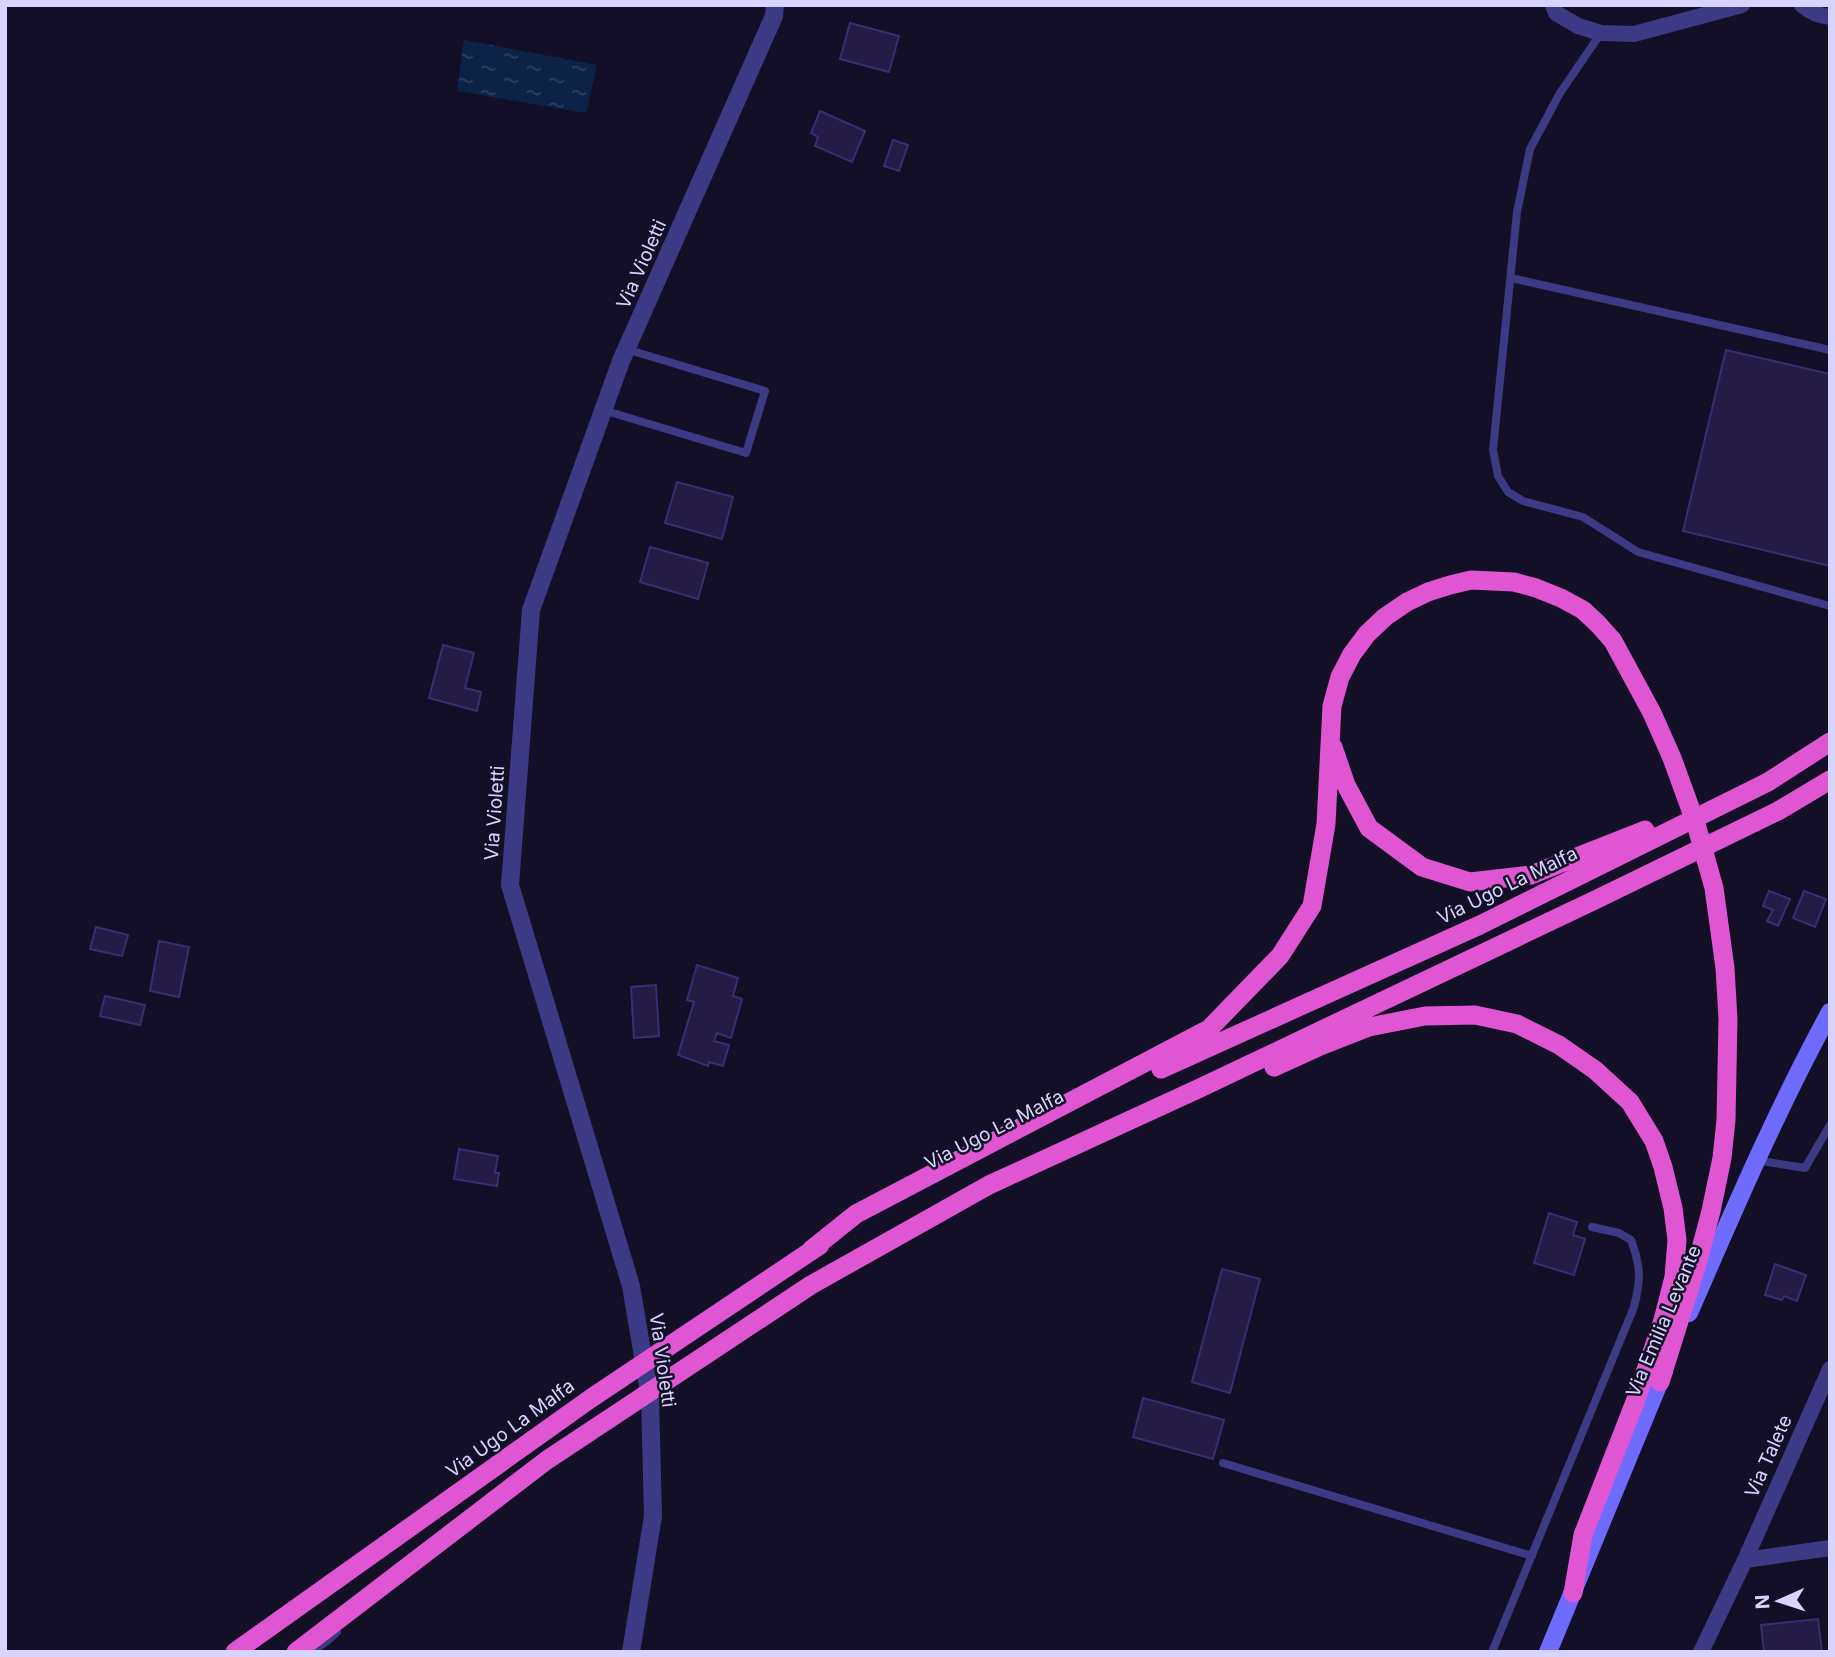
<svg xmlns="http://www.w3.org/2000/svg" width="1835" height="1657" font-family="Inter,sans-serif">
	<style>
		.water { fill: url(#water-ripples) }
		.building { fill: #241b47; stroke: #3b2d73; stroke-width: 2 }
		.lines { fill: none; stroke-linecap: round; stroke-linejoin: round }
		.service { stroke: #3d3a85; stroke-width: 8 }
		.minor { stroke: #3d3a85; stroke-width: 16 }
		.tertiary { stroke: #3d3a85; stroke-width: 18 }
		.secondary { stroke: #6f6bff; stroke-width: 18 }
		.trunk { stroke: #e055d1; stroke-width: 19 }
		.labels { text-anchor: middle; stroke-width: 5; stroke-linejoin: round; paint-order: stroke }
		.street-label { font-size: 19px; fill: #d9d4ff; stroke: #130f26 }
	</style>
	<defs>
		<pattern id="water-ripples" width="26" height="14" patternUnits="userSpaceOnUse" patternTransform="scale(1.75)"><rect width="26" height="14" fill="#0c2248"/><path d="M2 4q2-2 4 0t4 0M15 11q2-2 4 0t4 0" fill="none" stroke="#2f4163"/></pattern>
	</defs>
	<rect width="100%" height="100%" fill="#130f26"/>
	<path class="water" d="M464,40l133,25 -11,48 -129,-22z"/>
	<path class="building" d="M850,23l49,13 -10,36 -49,-13z
		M820,111l45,20 -13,31 -37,-16 3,-9 -7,-4z
		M893,140l15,5 -9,26 -15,-5z
		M1726,350l104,24v192l-147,-35z
		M677,482l56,15 -11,42 -57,-16z
		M650,547l58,16 -10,36 -58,-17z
		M443,645l31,8 -9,35 16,4 -4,19 -48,-13z
		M1769,891l21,8 -12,27 -11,-5 6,-11 -10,-4z
		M1804,891l22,8 -11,28 -22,-9z
		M96,927l32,8 -6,21 -32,-7z
		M159,941l30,6 -10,50 -29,-6z
		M697,965l41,13 -5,18 9,3 -11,39 -14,-5 -3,8 15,4 -6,21 -14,-4 -1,4 -30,-11 16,-53 -7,-2z
		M656,985l3,51 -25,2 -3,-51z
		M105,996l40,9 -5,20 -40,-9z
		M459,1149l39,7 -3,17h4l-2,13 -43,-7z
		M1549,1213l28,9 -4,13 12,4 -11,36 -40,-12z
		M1775,1264l31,11 -9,26 -13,-5 -2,4 -17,-5z
		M1222,1269l38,10 -30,114 -38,-11z
		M1143,1398l81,22 -11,39 -80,-22z
		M1818,1619l4,33h-58l-3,-27z"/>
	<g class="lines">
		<path class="service" d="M1601,33l-41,60 -30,56 -13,63 -24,238 5,26 10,16 15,9 60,16 55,35 192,54
			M1511,278l319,72
			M603,410l143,43 19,-62 -139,-42
			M1755,1160l50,8 25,-43
			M1223,1463l309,93
			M311,1652l15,-10 11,-10
			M1492,1652l142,-345c7,-28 7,-40 -3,-67l-12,-7 -27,-6"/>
		<path class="minor" d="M1553,5l3,8 22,13 23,7 33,1 108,-29
			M1802,5c8,7 17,11 28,12
			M1745,1560l85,-191
			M1701,1652l44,-92 85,-12"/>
		<path class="tertiary" d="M631,1652l22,-136 -3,-118 -19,-112 -121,-401 21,-275 90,-249 153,-345 1,-11"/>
		<path class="secondary" d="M1689,1313c45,-103 87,-202 141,-301
			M1548,1652l116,-281"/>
		<path class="trunk" d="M1333,747l13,38 23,43 53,39 48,15 61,-7 114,-45
			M1274,1067l44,-20 51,-20 56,-11 50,-1 42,9 42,21 36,25 35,32 24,39 9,26 10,41 4,32 -3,37 -11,43 -28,82 -52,133 -10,58
			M1161,1069l319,-144 288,-143 62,-40
			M811,1250l45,-36 353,-185 71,-73 32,-50 14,-82 6,-118 8,-29 12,-23 15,-20 18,-17 22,-15 21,-10 22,-7 21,-5 43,2 22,6 25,10 22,12 15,14 15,17 39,72 20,45 24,66 18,64 11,80 3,51 -2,101 -4,38 -11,53 -14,53 -37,118
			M235,1652l355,-253 230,-154
			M296,1652l251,-192 264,-175 178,-100 211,-97 393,-187 185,-90 52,-31"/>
	</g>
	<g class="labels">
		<g class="street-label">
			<text transform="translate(641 264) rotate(-66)" y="7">Via Violetti</text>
			<text transform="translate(494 813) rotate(-86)" y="7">Via Violetti</text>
			<text transform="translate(1507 885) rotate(-26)" y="7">Via Ugo La Malfa</text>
			<text transform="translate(994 1129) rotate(-27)" y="7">Via Ugo La Malfa</text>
			<text transform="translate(1663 1321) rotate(-67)" y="7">Via Emilia Levante</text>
			<text transform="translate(663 1360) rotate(82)" y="7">Via Violetti</text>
			<text transform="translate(510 1428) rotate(-36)" y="7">Via Ugo La Malfa</text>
			<text transform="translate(1768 1456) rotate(-66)" y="7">Via Talete</text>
		</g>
	</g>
	<rect width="1835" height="1657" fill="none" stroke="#d9d4ff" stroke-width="14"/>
	<g transform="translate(1779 1601) rotate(267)" stroke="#130f26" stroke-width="5" paint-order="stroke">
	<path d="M0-5L12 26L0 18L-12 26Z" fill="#d9d4ff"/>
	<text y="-10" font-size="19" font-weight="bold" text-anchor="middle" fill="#d9d4ff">N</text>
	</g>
</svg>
